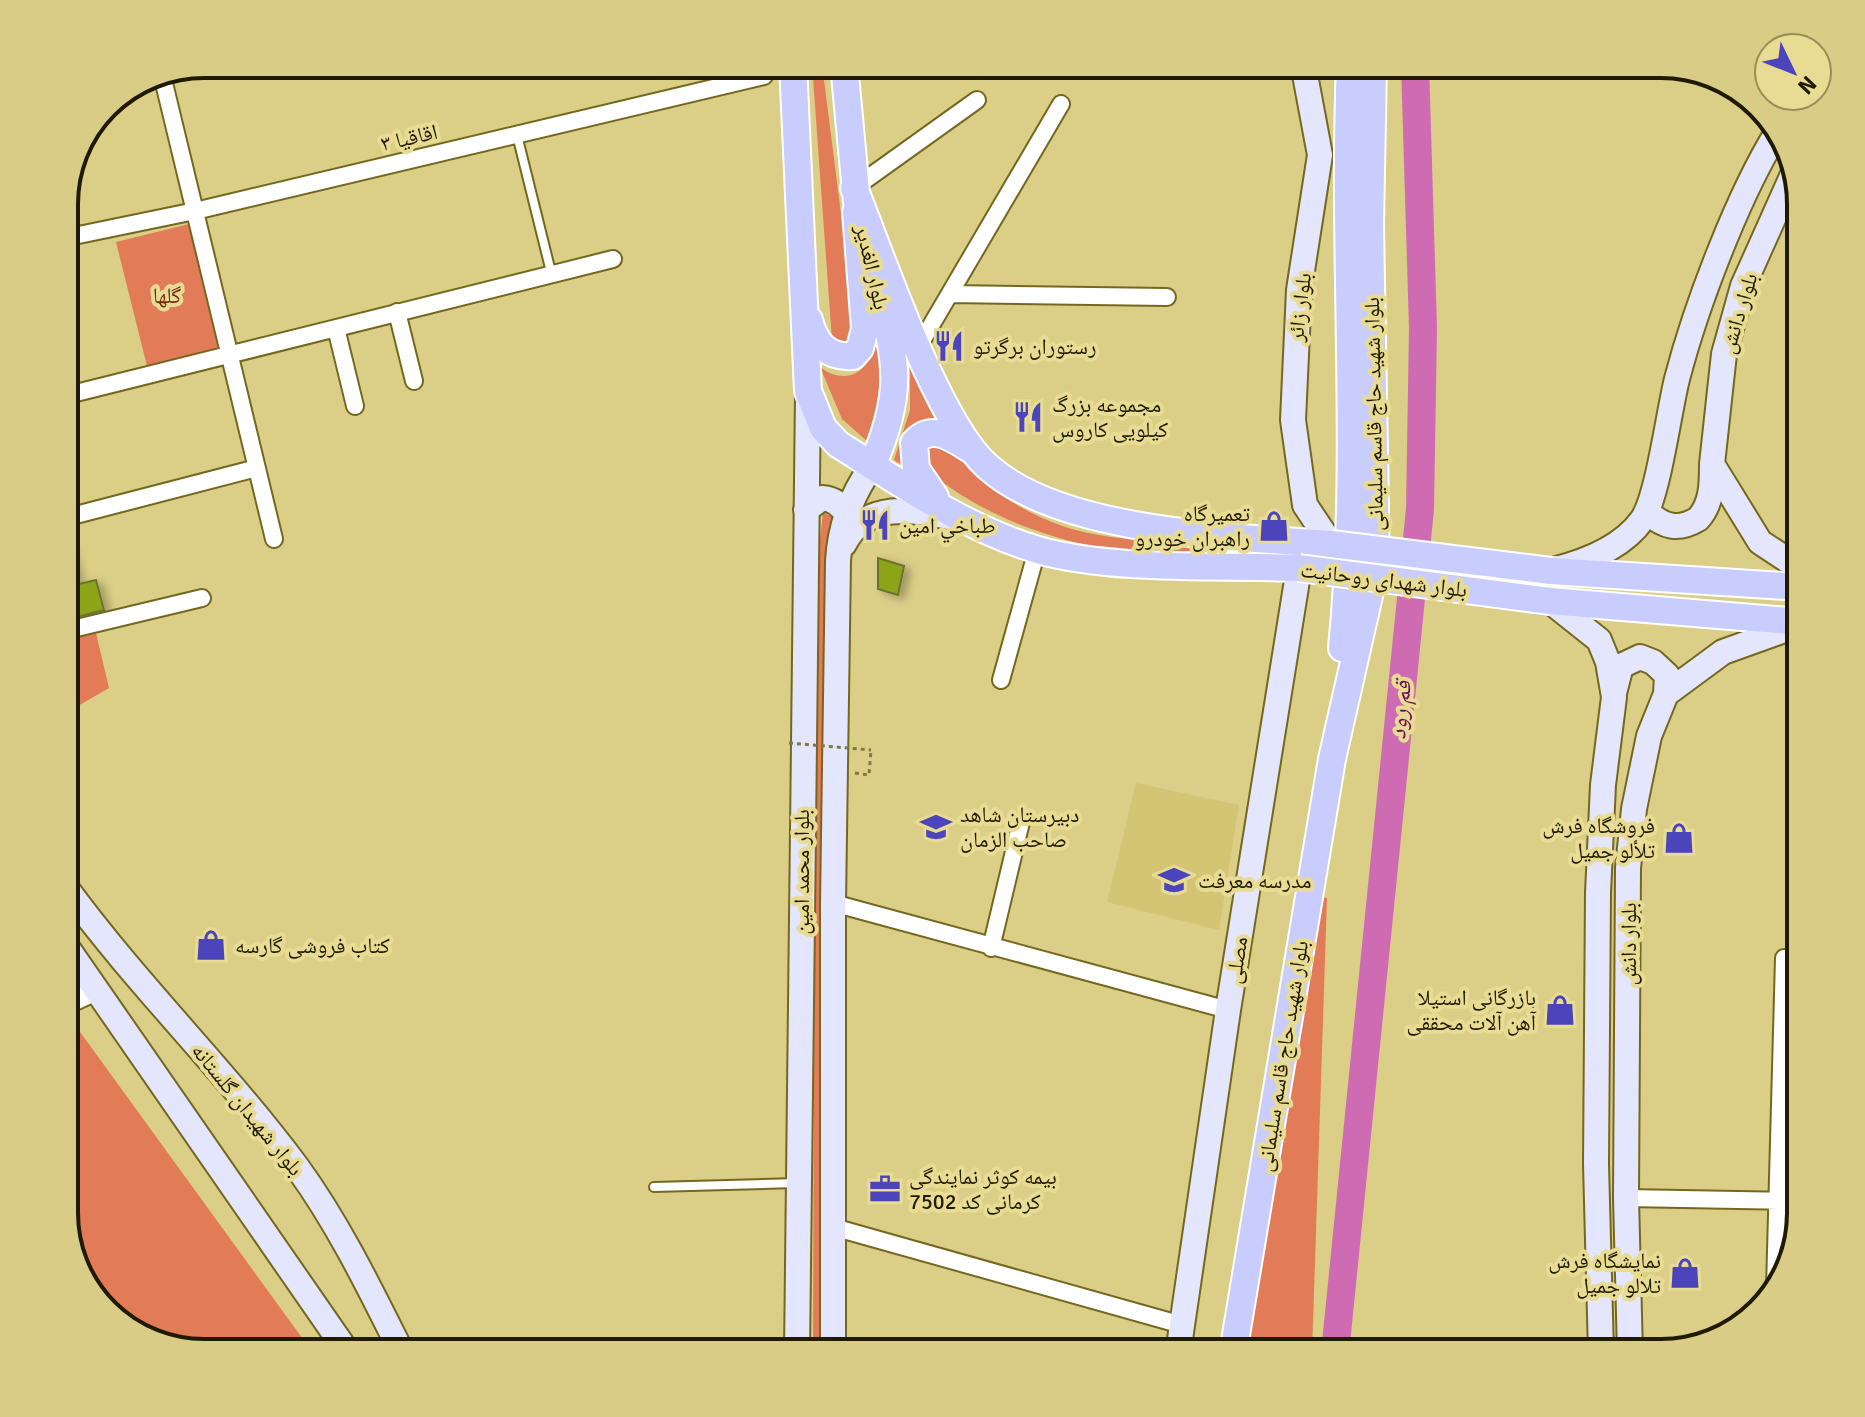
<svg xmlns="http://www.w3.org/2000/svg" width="1865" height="1417" font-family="Signika,'Noto Naskh Arabic',sans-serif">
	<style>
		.built { fill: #d4c575 }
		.green { fill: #e17b58 }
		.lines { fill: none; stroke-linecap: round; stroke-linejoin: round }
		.river { stroke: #cf6bb3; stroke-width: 28 }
		.building { fill: #8da419; stroke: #677533; stroke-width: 2; filter: url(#shadow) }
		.service-casing { stroke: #74671e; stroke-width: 12 }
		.minor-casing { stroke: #74671e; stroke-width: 20 }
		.tertiary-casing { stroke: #74671e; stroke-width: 24 }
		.secondary-casing { stroke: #74671e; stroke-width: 28 }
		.primary-casing { stroke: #fff; stroke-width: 30 }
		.path { stroke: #817846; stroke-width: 3; stroke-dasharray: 4 4; stroke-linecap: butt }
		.service { stroke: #fff; stroke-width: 8 }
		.minor { stroke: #fff; stroke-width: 16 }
		.tertiary { stroke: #fff; stroke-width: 20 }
		.secondary { stroke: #e4e6fe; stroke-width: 24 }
		.primary { stroke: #c9cdfe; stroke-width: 26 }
		.primary-bridge-casing { stroke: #fff; stroke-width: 30; stroke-linecap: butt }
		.path-bridge { stroke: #817846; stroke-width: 3; stroke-dasharray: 4 4; stroke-linecap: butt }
		.primary-bridge { stroke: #c9cdfe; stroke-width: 26 }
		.labels { text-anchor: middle; stroke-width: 8; stroke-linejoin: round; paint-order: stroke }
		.street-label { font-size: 22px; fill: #201b00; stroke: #e8db93 }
		.park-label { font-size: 22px; fill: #732a0e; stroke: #e8db93 }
		.poi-label { font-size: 22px; fill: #201b00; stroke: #e8db93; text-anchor: start }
		.water-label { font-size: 24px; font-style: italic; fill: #70155c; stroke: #e8db93 }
		.rim { fill: none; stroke: #201b00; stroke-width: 4 }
	</style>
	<defs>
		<filter id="shadow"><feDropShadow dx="6" dy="3.5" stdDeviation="4" flood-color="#0004"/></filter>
	</defs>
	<rect width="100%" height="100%" fill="#dbce87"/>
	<path class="built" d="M1136,783l103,22 -20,125 -112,-28z"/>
	<path class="green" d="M812,64h10l33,260v11l-13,14 -10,-9z
		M189,224l29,124 -71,18 -31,-124z
		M870,309l15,74 -16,60 -27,-24 -22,-52c8,6 15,9 25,9 33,-3 26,-44 25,-67z
		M910,350l32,74 -16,-4 -11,7 -1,45 -20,-12 16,-50z
		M934,443c23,9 34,26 53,41 22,18 47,32 75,42 66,22 140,10 206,31 -118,6 -243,-8 -339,-85l-2,-27z
		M823,513l11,4 -9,836h-12l3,-779z
		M95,629l14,59 -45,26v-76z
		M1312,897l15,1 -15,455h-71z
		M75,1025l238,328h-109l-86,-29 -39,-49 -15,-53v-189z"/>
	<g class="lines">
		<path class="river" d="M1335,1353l85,-844 3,-181 -8,-264"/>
	</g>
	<path class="building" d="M64,545h4l11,39 17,-4 8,30 -39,10z
		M878,558l26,8 -6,29 -20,-6z"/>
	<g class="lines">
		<defs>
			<path id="service" d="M517,135l34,137
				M654,1187l143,-4"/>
			<path id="minor" d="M163,79l111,460
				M854,188l123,-88
				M64,238l131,-27 569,-135
				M950,294l217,3
				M397,312l17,69
				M336,328l19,78
				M919,346l142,-242
				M64,396l549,-137
				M64,518l193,-50
				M64,631l138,-33
				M1001,680l36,-130
				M833,903l395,107
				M991,948l30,-126
				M1626,1198l175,3
				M833,1227l349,98
				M1775,1288l9,-330"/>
			<path id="tertiary" d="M64,979l19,-8
				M64,1005l32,-15"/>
			<path id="secondary" d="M1303,64l17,91 -21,135 -6,130 12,85 26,39
				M1794,172l-51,114 -19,68 -12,110 48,78 41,27
				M806,510l16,-12c12,1 20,7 25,18
				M1647,512c17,15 31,19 51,7 14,-15 14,-35 14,-55
				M844,544c21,-43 70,-35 109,-26
				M1553,570c32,-8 69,-22 89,-50 16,-22 27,-110 35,-141 19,-73 61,-184 101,-248
				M1550,601l49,39 9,22 6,35 -11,88 -5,108 -2,271 5,189
				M1614,693l7,-27 19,-9 13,5 14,13 -1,19
				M64,885c72,99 160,184 233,282 42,58 73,122 105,186
				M64,943l284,410
				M797,1353l11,-959
				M833,1353v-450l5,-342c2,-35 14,-67 34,-95
				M1178,1353l50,-343 71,-442
				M1630,1353l-4,-155 2,-330 6,-59 15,-73 17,-42 57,-42 78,-28"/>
			<path id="primary" d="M793,64l15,327 15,37 15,16c62,39 129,85 200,106 73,21 183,15 261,18
				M844,64l13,139
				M854,188c28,69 82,232 133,278 74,67 246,71 344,78
				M809,320c6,24 19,38 44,36l7,-8 5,-19 -9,-117
				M872,466c36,-82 22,-111 2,-194
				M935,497l-19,-28 -2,-26c17,-20 37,-6 56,6
				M1551,571l250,16
				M1550,601l251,21
				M1342,648c19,-194 0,-390 8,-584
				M1233,1353l99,-594 44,-194 -6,-340 3,-161"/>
		</defs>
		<use href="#service" class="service-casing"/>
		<use href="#minor" class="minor-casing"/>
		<use href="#tertiary" class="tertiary-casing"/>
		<use href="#secondary" class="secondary-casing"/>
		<use href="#primary" class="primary-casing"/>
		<path class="path" d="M855,773l14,2 2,-25"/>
		<use href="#service" class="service"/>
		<use href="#minor" class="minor"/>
		<use href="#tertiary" class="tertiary"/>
		<use href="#secondary" class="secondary"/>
		<use href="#primary" class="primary"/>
		<defs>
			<path id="primary-bridge" d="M1331,544l220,27
				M1299,568l251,33"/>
		</defs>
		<use href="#primary-bridge" class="primary-bridge-casing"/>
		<path class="path-bridge" d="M789,743l82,7"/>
		<use href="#primary-bridge" class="primary-bridge"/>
	</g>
	<defs>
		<symbol id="restaurant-bare" viewBox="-9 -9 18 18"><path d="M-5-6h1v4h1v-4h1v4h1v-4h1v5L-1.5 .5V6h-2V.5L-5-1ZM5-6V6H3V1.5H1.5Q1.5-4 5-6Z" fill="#4b44bb" stroke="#e8db93" stroke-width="2.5" paint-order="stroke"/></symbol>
		<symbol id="shop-bare" viewBox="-9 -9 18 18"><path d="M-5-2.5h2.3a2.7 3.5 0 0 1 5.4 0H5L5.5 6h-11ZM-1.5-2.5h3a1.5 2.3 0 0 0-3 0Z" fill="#4b44bb" stroke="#e8db93" stroke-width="2.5" paint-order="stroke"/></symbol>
		<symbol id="school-bare" viewBox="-9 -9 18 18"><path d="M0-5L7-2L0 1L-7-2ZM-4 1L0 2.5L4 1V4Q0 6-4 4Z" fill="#4b44bb" stroke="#e8db93" stroke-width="2.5" paint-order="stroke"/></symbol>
		<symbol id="office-bare" viewBox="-9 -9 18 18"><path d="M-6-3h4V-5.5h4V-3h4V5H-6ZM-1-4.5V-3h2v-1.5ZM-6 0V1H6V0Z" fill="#4b44bb" stroke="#e8db93" stroke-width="2.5" paint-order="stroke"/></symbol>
	</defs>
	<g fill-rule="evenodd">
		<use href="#restaurant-bare" x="927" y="324" width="44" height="44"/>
		<use href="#restaurant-bare" x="1006" y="395" width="44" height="44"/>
		<use href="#restaurant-bare" x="853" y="503" width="44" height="44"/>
		<use href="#shop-bare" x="1252" y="504" width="44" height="44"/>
		<use href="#school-bare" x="914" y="805" width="44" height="44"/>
		<use href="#shop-bare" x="1657" y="816" width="44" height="44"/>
		<use href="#school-bare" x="1152" y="858" width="44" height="44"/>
		<use href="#shop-bare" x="189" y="923" width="44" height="44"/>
		<use href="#shop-bare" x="1538" y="988" width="44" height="44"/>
		<use href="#office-bare" x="863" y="1167" width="44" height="44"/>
		<use href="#shop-bare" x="1663" y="1251" width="44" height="44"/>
	</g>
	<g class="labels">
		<g class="street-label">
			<text transform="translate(409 137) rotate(-13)" y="8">اقاقیا ۳</text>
			<text transform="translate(873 267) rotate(77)" y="8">بلوار الغدیر</text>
			<text transform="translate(1299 307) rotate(-83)" y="8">بلوار زائر</text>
			<text transform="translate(1738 313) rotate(-73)" y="8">بلوار دانش</text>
			<text transform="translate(1373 414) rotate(-91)" y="8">بلوار شهید حاج قاسم سلیمانی</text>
			<text transform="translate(1384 579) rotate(7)" y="8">بلوار شهدای روحانیت</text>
			<text transform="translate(801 872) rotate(-90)" y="8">بلوار محمد امین</text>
			<text transform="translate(1628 944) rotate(-90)" y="8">بلوار دانش</text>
			<text transform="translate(1236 960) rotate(-81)" y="8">مصلی</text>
			<text transform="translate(1282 1056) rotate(-81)" y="8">بلوار شهید حاج قاسم سلیمانی</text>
			<text transform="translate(248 1109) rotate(51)" y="8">بلوار شهیدان گلستانه</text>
		</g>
		<g class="park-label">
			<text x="167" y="303">گلها</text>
		</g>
		<g class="poi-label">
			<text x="973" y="354">رستوران برگرتو</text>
			<text x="1052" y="412">مجموعه بزرگ<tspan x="1052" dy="25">کیلویی کاروس</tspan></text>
			<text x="1250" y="521" text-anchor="end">تعمیرگاه<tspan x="1250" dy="25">راهبران خودرو</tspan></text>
			<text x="899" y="533">طباخي امين</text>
			<text x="960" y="822">دبیرستان شاهد<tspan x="960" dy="25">صاحب الزمان</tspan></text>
			<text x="1655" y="833" text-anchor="end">فروشگاه فرش<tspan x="1655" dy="25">تلألو جمیل</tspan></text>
			<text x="1198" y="888">مدرسه معرفت</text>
			<text x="235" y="953">کتاب فروشی گارسه</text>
			<text x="1536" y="1005" text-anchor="end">بازرگانی استیلا<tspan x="1536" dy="25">آهن آلات محققی</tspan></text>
			<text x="909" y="1184">بیمه کوثر نمایندگی<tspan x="909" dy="25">کرمانی کد 7502</tspan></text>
			<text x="1661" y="1268" text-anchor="end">نمایشگاه فرش<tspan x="1661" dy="25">تلالو جمیل</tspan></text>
		</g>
		<g class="water-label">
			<text transform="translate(1400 710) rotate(-84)" y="8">قم رود</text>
		</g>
	</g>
	<path d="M0 0H1865V1417H0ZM204 78H1661A126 126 0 0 1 1787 204V1213A126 126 0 0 1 1661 1339H204A126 126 0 0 1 78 1213V204A126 126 0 0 1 204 78Z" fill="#d8cc87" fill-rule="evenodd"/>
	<path class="rim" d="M204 78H1661A126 126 0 0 1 1787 204V1213A126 126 0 0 1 1661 1339H204A126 126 0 0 1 78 1213V204A126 126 0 0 1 204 78Z"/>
	<g transform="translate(1793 72) rotate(133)"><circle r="38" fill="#e8db93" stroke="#988e58" stroke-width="2"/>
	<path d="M0-6L14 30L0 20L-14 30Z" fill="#4b44bb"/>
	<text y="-12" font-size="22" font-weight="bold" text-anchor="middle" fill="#201b00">N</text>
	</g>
</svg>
